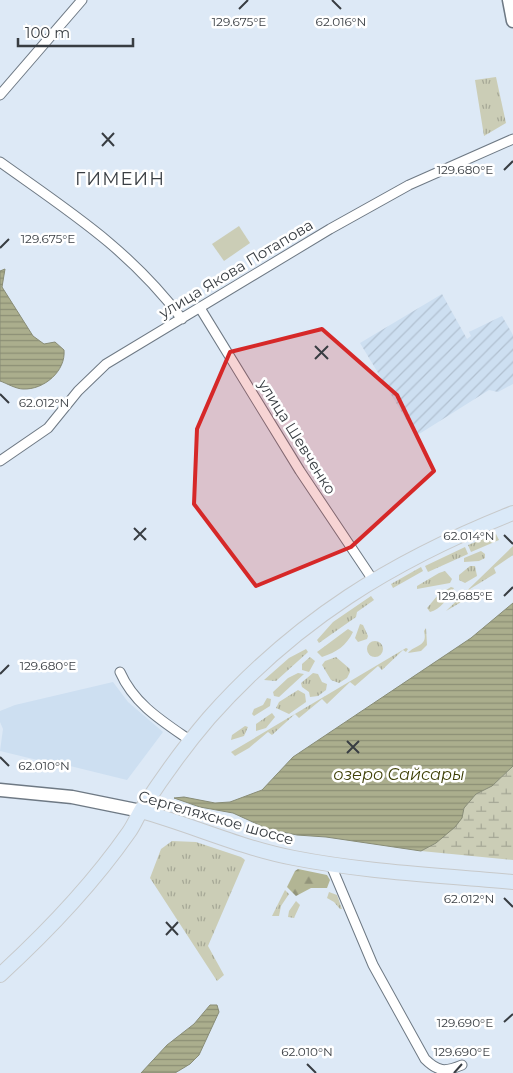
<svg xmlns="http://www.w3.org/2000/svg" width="513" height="1073" font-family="Montserrat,sans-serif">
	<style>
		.built { fill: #cddff1 }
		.industrial { fill: url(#industrial-furrows) }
		.grass { fill: url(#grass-tufts) }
		.forest { fill: url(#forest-firs) }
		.wetland { fill: url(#wetland-marsh) }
		.pitch { fill: #cbcdb6 }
		.water { fill: url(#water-rules); stroke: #888c76 }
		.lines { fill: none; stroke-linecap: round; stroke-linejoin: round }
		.street-casing { stroke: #6e7984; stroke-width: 11 }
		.secondary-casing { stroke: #6e7984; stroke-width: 15 }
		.primary-casing { stroke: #c7c9ca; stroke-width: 16 }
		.street { stroke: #fff; stroke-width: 9 }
		.secondary { stroke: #fff; stroke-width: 12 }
		.primary { stroke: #dae9f8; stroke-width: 14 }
		.marked { fill: #d62828; fill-opacity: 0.2; stroke: #d62828; stroke-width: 4; stroke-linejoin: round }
		.ticks { fill: none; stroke: #383d42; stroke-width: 2 }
		.labels { text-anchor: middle; stroke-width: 5; stroke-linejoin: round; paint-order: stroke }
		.street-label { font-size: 15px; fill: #383d42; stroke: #fff }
		.water-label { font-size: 16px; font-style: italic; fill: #3e3f05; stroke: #fff }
		.quarter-label { font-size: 18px; letter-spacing: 1px; fill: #383d42; stroke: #fff }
		.ticks-label { font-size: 12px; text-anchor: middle; fill: #383d42; stroke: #fff; stroke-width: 5; stroke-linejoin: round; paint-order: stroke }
	</style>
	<defs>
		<pattern id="industrial-furrows" width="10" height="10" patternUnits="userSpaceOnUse" patternTransform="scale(1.25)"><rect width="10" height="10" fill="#cddff1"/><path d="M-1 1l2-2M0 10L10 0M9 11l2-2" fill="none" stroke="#b1c0d0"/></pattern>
		<pattern id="grass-tufts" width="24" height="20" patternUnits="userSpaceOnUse" patternTransform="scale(1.25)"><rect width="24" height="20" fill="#cbcdb6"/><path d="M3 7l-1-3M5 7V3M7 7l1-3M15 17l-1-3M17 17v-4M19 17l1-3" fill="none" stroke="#a6a896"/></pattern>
		<pattern id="forest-firs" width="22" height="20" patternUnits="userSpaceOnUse" patternTransform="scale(1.25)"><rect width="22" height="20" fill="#b2b594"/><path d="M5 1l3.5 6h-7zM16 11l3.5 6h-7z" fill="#92947a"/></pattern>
		<pattern id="wetland-marsh" width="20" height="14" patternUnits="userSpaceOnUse" patternTransform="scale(1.25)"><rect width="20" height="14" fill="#cbcdb6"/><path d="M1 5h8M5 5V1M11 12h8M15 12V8" fill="none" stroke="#a6a896"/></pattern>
		<pattern id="water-rules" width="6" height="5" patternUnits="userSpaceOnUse" patternTransform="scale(1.25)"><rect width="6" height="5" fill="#abae8d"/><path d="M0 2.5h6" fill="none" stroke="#8c8f75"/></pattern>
	</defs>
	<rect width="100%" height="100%" fill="#dde9f6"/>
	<path class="built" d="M113,682l15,20 35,30 -36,48 -65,-16 -4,1 -58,-14 3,-22 -3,-7v-11l15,-6z"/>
	<path class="industrial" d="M442,294l25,45 4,-3 -2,-4 33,-16 11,19v49l-15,8 -9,-2 -73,46 -56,-93z"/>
	<path class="grass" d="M496,77l10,46 -22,13 -9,-56z
		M496,534l3,6 -28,12 -3,-7z
		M513,546v9l-19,13 2,5 -26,16 3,6 -27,16z
		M465,547l3,7 -40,18 -3,-6z
		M481,551l4,3v4l-6,3 -15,1v-4z
		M470,566h5l2,10 -12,7 -6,-3v-5z
		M421,567l2,4 -30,17 -2,-4z
		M445,571l7,8 -2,4 -33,6v-3l22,-13z
		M451,587l3,1c-5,9 -14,22 -24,24l-3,-4 11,-13z
		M371,596l3,4 -17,12 -1,5 -37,26 -2,-3 16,-18z
		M360,624l3,1 5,11 -1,3 -9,3 -3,-4z
		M426,628l1,17 -6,6 -13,2c8,-9 20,-6 16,-22z
		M348,629l5,3c-7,14 -16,20 -31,25l-5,-5z
		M367 649a8 8 0 1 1 16 0a8 8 0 1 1-16 0Z
		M406,648l2,1 -2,3 -3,-2 -21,20 -4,-4 -23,20 -5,-4 -23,22 -5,-5 -23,19 -4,-4 -23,21 -4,-3 -19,16 -14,8 -4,-4z
		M306,649l2,3 -32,29 -12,-1 25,-22z
		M310,657l5,4 -6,11 -7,-2v-6z
		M336,657l14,12v3l-3,6 -8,5 -8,-3 -9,-15 3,-4z
		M298,673l6,1 -25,23 -5,-1 -1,-4 15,-14z
		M313,673l5,1 4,8 5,2 -1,6 -8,6 -8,1 -1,-5 -7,-5 -1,-4z
		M298,690l7,4 1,8 -17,12 -13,-6 3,-6z
		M267,698l4,1 -1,7 -16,10 -2,-2 2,-5 9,-4z
		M272,713l3,4 -9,11 -10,3v-7z
		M245,726l3,1 -4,9 -13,4 1,-5z
		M172,841l24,1 45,15 4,3 -37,86 16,29 -7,6 -67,-103 11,-29z
		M285,890l4,4 -8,12 -2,10h-7z
		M329,892l8,3 5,14h-2l-6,-7 -7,-4z
		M296,901l4,4 -6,13 -6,-1 1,-6z"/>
	<path class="forest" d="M298,869l29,6 3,5 -3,8h-16l-15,8 -9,-9 8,-16z"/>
	<path class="wetland" d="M513,766v94l-92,-9 15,-8 26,-26 2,-9 12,-14 16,-8z"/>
	<path class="pitch" d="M239,226l11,17 -26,18 -12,-17z"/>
	<path class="water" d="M5,269l-3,18 31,49 11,8 11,-2 9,8c2,21 -20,40 -41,39 -7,0 -17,-6 -23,-8v-110z
		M513,603v163l-21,20 -16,8 -12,14 -2,10 -7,9 -19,16 -15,8 -95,-14 -29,-2 -29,-6 -35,-16 -33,-6 -26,-9 10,-1 31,6 15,-1 32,-12 31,-33 178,-119z
		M210,1005h7l2,7 -20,43 -9,9 -15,9h-34l26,-28 27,-21z"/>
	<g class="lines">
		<defs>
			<path id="street" d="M0,95l82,-95
				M0,162c70,50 129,87 182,157
				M200,308l100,163 73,109
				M0,461l48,-33 30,-37 28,-27 224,-135 79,-44 104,-46
				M120,672c14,32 42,49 71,69
				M330,863l43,102 52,94c13,13 20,13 37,6"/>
			<path id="secondary" d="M509,0l4,21
				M0,790l72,7 69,14"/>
			<path id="primary" d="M141,811c51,14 100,37 153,47 71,14 146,17 219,24
				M0,975c47,-43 92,-90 129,-143 5,-7 8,-15 13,-23 20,-31 43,-63 67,-91 87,-98 183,-157 304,-205"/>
		</defs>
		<use href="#street" class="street-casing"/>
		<use href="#secondary" class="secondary-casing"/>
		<use href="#primary" class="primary-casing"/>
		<use href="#street" class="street"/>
		<use href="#secondary" class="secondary"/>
		<use href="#primary" class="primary"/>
	</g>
	<path class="marked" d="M322,329l75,66 37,76 -83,76 -95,39 -62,-82 3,-75 33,-77z"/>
	<path class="ticks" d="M332,0l9,9M239,9l9,-9M102,133l12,13M102,146l12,-13M504,170l9,-9M0,248l9,-9M315,346l13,13M315,359l13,-13M0,394l9,9M134,528l12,12M504,535l9,9M134,540l12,-12M504,596l9,-9M0,674l9,-9M347,741l12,12M347,753l12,-12M0,757l9,9M504,898l9,9M166,922l12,13M166,935l12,-13M504,1022l9,-8M307,1064l9,9M454,1073l8,-9"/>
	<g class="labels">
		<g class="street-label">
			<text transform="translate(236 269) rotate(-31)" y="5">улица Якова Потапова</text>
			<text transform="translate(297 437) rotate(58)" y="5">улица Шевченко</text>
			<text transform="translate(216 818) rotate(16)" y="5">Сергеляхское шоссе</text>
		</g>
		<g class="water-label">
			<text x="399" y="780">озеро Сайсары</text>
		</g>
		<g class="quarter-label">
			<text x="120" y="185">ГИМЕИН</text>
		</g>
	</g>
	<g class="ticks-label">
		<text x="239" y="26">129.675°E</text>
		<text x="341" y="26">62.016°N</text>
		<text x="465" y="174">129.680°E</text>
		<text x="48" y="243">129.675°E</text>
		<text x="44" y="407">62.012°N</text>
		<text x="469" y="540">62.014°N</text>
		<text x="465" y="600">129.685°E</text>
		<text x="48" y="670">129.680°E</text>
		<text x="44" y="770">62.010°N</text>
		<text x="469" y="903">62.012°N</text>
		<text x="465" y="1027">129.690°E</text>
		<text x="307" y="1056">62.010°N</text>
		<text x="462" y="1056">129.690°E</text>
	</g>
	<path d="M18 38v8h115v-8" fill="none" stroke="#383d42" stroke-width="2.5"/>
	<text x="25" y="38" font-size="15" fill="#383d42" stroke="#ffffff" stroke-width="4" paint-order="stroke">100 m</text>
</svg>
